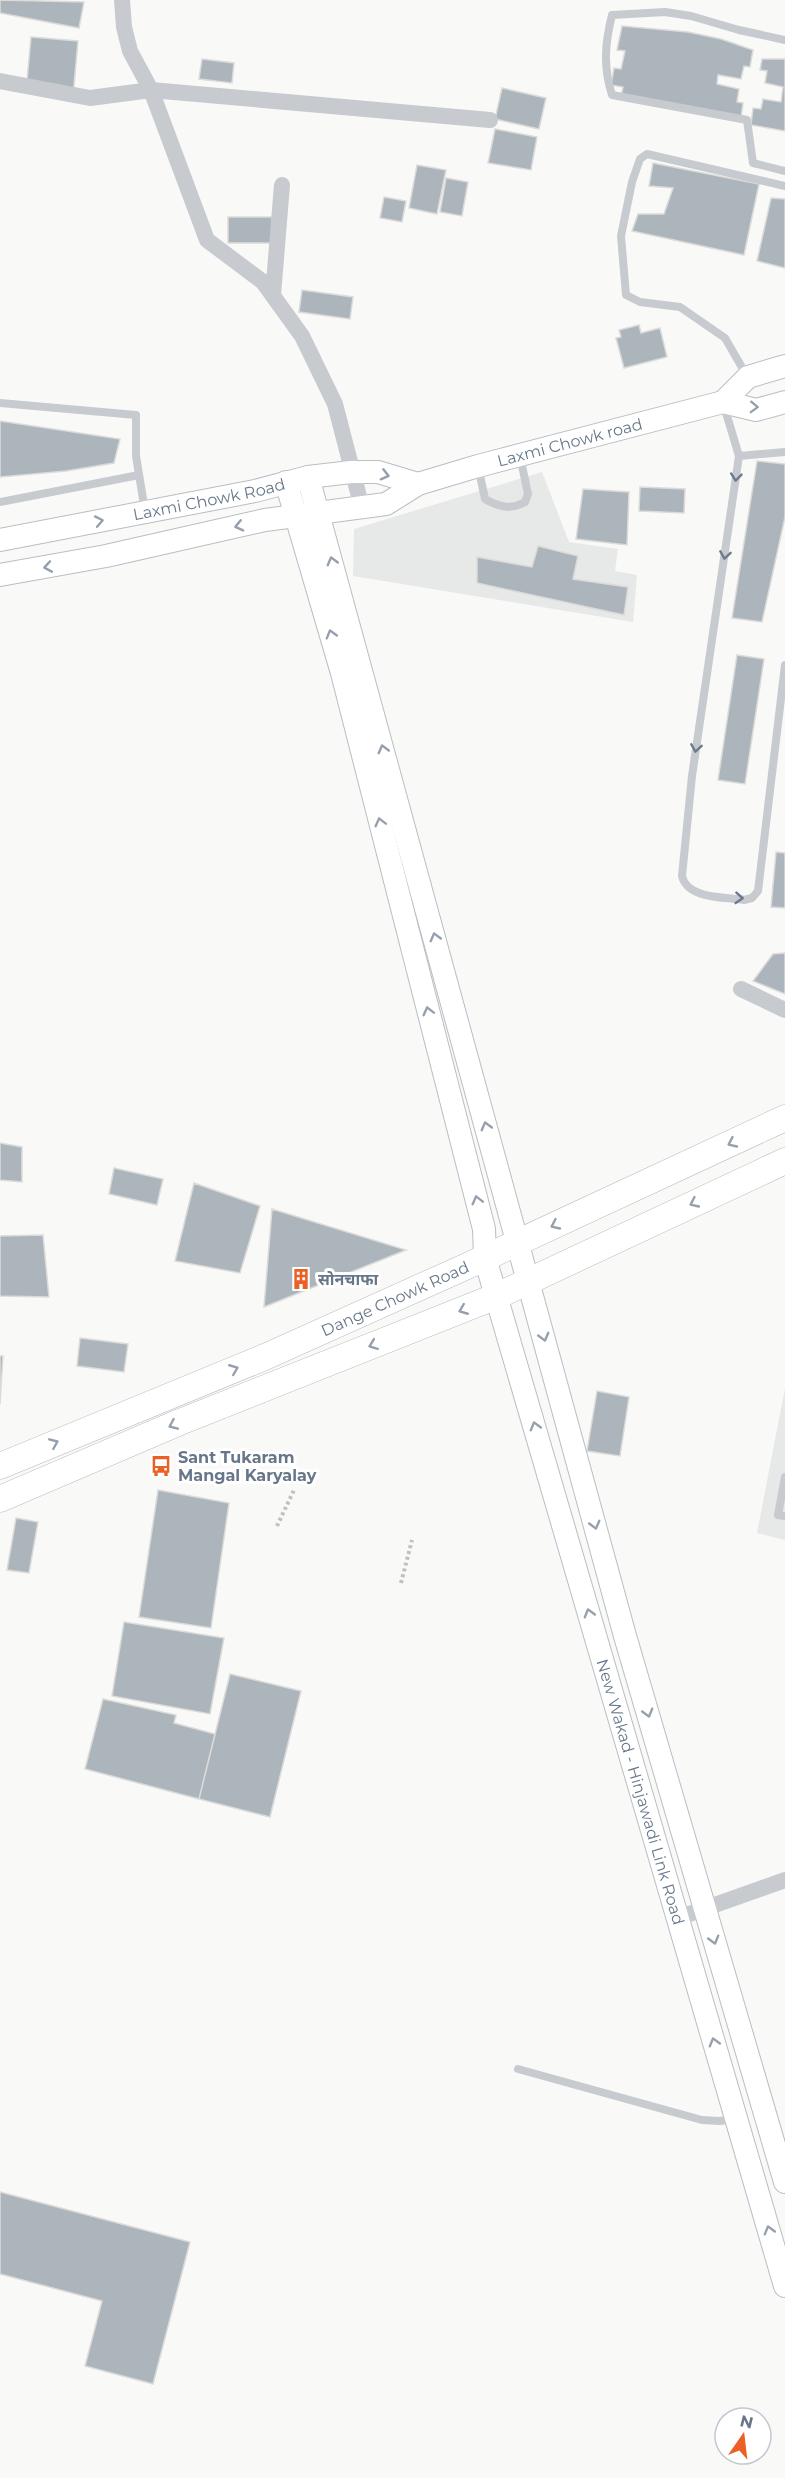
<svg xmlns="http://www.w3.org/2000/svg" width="785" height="2478" font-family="Montserrat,'Noto Sans Devanagari',sans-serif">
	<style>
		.built { fill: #e7e8e8 }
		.building { fill: #adb5bc; stroke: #dbdbd9; stroke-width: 1.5 }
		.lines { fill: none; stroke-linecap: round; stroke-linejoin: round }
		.secondary-casing { stroke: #b9bec3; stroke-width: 24 }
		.primary-casing { stroke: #b8bcc0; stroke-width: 27 }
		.path { stroke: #bec1c4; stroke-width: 4; stroke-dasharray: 3 3; stroke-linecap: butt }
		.lane { stroke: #c7cace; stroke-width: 8 }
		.street { stroke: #c7cace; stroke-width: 16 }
		.secondary { stroke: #fff; stroke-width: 22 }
		.primary { stroke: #fff; stroke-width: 26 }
		.oneway { stroke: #95a0ac }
		.oneway2 { stroke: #6c7b8c }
		.labels { text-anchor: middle; stroke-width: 6; stroke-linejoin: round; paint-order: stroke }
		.street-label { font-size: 16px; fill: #677789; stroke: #fff }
		.poi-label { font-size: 16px; font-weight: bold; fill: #677789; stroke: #fff; text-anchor: start }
	</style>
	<rect width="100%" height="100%" fill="#f9f9f7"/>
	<path class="built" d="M542,472l27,70 49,7 -3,22 22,4 -4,47 -280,-46 1,-47z
		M785,1388v152l-28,-7z"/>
	<path class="building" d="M0,0l84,2 -5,26 -79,-15z
		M622,26l66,6 33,7 32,11 -3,17 -6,-1 -3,13 -23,-4 -1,9 22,5 -2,13 6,1 -2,15 -120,-22 2,-9 -12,-2 3,-17 7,1 4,-18 -8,-1z
		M31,37l47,4 -5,55 -47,-5z
		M202,59l32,4 -2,20 -33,-4z
		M762,59h23v72l-34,-6 2,-17 8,1 2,-10 18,3 2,-15 -18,-4 2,-12 -7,-1z
		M502,88l44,10 -7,31 -44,-10z
		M495,129l42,8 -6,33 -43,-7z
		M653,163l106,21 -15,71 -112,-24 6,-17h26l9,-26 -24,-2z
		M417,165l29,5 -9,44 -28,-6z
		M446,178l22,4 -6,34 -22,-4z
		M384,197l22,4 -4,21 -22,-4z
		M771,198l14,1v69l-28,-7z
		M228,217h44v26h-44z
		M302,290l51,7 -3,22 -51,-7z
		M639,325l2,8 19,-5 7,29 -43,11 -8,-30 5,-1 -2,-7z
		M0,421l120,18 -6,24 -48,8 -66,6z
		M757,461l28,3v53l-23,105 -30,-4z
		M640,487l45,2 -1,24 -45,-2z
		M583,489l46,3 -2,53 -51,-6z
		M538,546l40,10 -5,23 55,8 -4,28 -147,-32v-26l55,10z
		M737,655l27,4 -19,125 -27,-4z
		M776,852l9,1v55l-14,-1z
		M785,953v41l-32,-13 20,-27z
		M0,1143l22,4v35l-22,-2z
		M114,1168l49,11 -6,26 -48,-11z
		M194,1183l66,23 -20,67 -65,-12z
		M272,1209l134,41 -142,57z
		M43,1235l6,62 -49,-1v-60z
		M80,1338l48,6 -4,28 -47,-6z
		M0,1356h3l-3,48z
		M597,1391l32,6 -9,59 -33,-5z
		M158,1490l71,13 -18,125 -72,-11z
		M16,1518l22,4 -9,51 -22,-3z
		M124,1622l100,16 -14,76 -98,-18z
		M230,1674l71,17 -31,126 -71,-18z
		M103,1699l73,16 -2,8 41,11 -16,65 -114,-30z
		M0,2192l190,50 -37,142 -68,-18 17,-65 -102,-27z"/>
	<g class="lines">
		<defs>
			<g id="secondary">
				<path d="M723,402l25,-25 37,-11"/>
				<path d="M308,477l317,1159 160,546"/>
				<path id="s1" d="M286,482l56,191 142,556 1,29 300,1028"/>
				<path id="s2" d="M0,540l255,-49 53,-14 43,-5h27l40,12"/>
				<path id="s3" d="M0,575l106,-19 159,-36 121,-16 32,-20 60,-18 245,-64 33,8 29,-8"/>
			</g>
			<g id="primary">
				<path id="s4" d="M0,1466l267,-110 198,-89 320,-149"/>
				<path d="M0,1499l180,-77 317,-126 288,-135"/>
			</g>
		</defs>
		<use href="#secondary" class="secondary-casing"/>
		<use href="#primary" class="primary-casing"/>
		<path class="path" d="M277,1526l17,-36
			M401,1583l11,-43"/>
		<path class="lane" d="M785,40l-46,-10 -48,-14 -26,-4 -53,3c-7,28 -9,52 0,80l135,25 6,43 32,8
			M747,376l-22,-38 -45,-31 -40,-5 -14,-7 -5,-59 11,-54 8,-23 7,-5 138,32
			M0,403l136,12v41l9,55
			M724,406l15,50 -47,320 -10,100c5,23 43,21 62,24l8,-2 6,-7 27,-226
			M739,456l46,-4
			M478,466l7,33c14,8 26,11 40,3l3,-8 -8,-38
			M0,502l139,-27
			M785,1477l-7,38 7,1
			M518,2069l184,51 17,1 17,-2"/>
		<path class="street" d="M122,0l2,27 6,24 21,39 56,150 56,42 39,54 33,68 27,104
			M0,81l90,17 61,-8 339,30
			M273,295l9,-110
			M741,989l44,21
			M678,1918l107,-38"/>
		<use href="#secondary" class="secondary"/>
		<use href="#primary" class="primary"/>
	</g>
	<defs><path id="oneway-chevron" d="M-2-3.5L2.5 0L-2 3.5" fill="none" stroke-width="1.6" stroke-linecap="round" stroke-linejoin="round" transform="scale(1.5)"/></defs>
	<g class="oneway">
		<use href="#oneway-chevron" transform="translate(754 407) rotate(2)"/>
		<use href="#oneway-chevron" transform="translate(385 475) rotate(14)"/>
		<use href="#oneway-chevron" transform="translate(99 521) rotate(-11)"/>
		<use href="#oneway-chevron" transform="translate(239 526) rotate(167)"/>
		<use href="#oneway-chevron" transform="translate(332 561) rotate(-105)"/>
		<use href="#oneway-chevron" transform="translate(48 567) rotate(170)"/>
		<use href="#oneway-chevron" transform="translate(331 634) rotate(-106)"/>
		<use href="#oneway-chevron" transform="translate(383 749) rotate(-105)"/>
		<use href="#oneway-chevron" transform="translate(380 822) rotate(-104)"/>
		<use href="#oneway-chevron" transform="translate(435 937) rotate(-105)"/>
		<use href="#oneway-chevron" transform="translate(428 1011) rotate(-104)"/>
		<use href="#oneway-chevron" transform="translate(486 1126) rotate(-105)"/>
		<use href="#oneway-chevron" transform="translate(732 1143) rotate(155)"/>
		<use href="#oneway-chevron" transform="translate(477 1200) rotate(-104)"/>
		<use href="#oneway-chevron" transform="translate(694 1203) rotate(155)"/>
		<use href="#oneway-chevron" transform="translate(555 1225) rotate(155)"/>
		<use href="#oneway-chevron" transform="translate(463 1310) rotate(158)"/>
		<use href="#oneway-chevron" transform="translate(544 1337) rotate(75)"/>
		<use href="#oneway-chevron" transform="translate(373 1345) rotate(159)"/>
		<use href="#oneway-chevron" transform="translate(234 1369) rotate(-22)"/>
		<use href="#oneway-chevron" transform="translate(173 1425) rotate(157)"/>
		<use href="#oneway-chevron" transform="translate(535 1426) rotate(-106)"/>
		<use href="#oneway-chevron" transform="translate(54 1443) rotate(-23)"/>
		<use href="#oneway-chevron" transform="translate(595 1525) rotate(75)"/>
		<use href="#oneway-chevron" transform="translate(589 1613) rotate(-106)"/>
		<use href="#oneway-chevron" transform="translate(648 1713) rotate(74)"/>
		<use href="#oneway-chevron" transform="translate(714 1940) rotate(74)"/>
		<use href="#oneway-chevron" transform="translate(714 2042) rotate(-106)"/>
		<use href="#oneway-chevron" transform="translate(769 2230) rotate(-106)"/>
	</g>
	<g class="oneway2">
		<use href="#oneway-chevron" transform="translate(736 477) rotate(96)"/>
		<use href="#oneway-chevron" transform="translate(725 555) rotate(99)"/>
		<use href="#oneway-chevron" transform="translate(696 748) rotate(99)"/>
		<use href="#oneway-chevron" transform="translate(739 898) rotate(4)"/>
	</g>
	<defs>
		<symbol id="building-bare" viewBox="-9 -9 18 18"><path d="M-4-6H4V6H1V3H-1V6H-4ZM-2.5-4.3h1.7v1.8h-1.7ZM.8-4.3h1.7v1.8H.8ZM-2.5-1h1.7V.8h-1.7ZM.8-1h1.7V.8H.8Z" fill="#eb6125" stroke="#fff" stroke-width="2.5" paint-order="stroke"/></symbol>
		<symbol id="bus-bare" viewBox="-9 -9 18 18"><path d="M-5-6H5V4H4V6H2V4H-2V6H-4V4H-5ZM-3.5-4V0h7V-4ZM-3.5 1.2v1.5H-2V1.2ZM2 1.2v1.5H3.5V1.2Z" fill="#eb6125" stroke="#fff" stroke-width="2.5" paint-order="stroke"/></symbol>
	</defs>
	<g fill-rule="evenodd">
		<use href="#building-bare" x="286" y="1264" width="30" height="30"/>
		<use href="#bus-bare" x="146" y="1451" width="30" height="30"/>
	</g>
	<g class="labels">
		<g class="street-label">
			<text dy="6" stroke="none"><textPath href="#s3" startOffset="588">Laxmi Chowk road</textPath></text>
			<text dy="6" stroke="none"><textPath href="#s2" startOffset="213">Laxmi Chowk Road</textPath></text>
			<text dy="6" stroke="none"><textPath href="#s4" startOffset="429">Dange Chowk Road</textPath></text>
			<text dy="6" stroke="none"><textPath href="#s1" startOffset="1358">New Wakad - Hinjawadi Link Road</textPath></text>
		</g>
		<g class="poi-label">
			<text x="318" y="1285">सोनचाफा</text>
			<text x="178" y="1463">Sant Tukaram<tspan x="178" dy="18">Mangal Karyalay</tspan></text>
		</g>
	</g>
	<g transform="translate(743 2436) rotate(14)"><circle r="28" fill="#ffffff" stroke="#c2c9d0" stroke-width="1.5"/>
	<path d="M0-4.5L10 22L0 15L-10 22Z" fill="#eb6125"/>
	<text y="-9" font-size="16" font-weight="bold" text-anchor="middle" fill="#677789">N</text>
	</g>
</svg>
